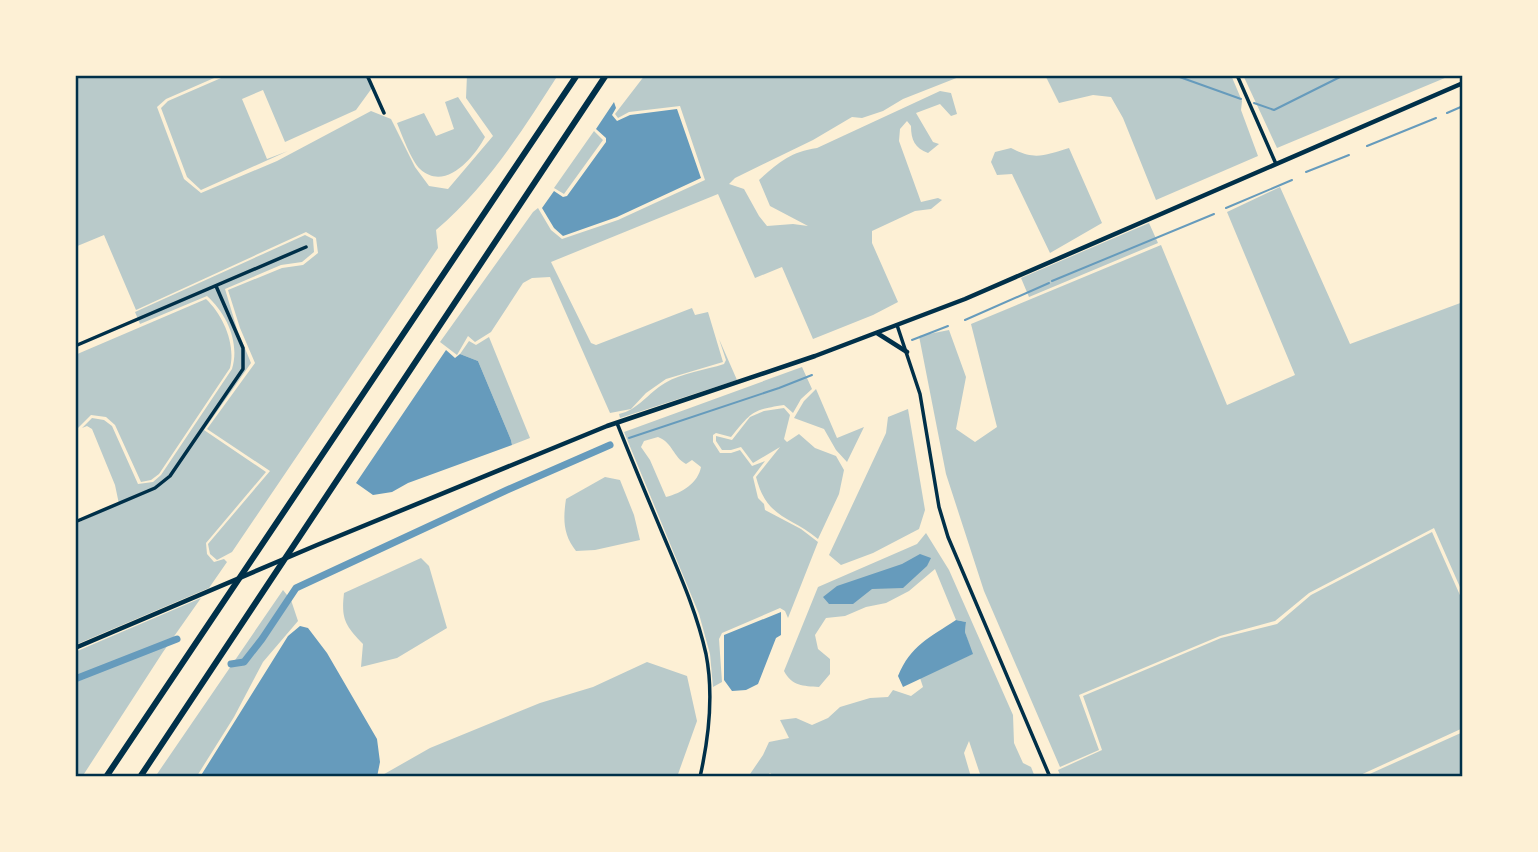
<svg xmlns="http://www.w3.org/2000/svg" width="1538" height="852" font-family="'Roboto Serif',serif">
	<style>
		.green { fill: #b9caca; fill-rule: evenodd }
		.water { fill: #669bbc }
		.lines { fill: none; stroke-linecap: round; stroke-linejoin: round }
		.stream { stroke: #669bbc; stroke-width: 2 }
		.canal { stroke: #669bbc; stroke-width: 7 }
		.minor { stroke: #003049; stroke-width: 3.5 }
		.tertiary { stroke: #003049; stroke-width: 3.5 }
		.secondary { stroke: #003049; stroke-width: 4.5 }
		.motorway { stroke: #003049; stroke-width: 6 }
		.neatline { fill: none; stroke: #003049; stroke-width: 2.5 }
	</style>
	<rect width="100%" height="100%" fill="#fdf0d5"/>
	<path class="green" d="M75,75h146l-55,24 -9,8 27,72 17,14 76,-32 94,-50 20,8 24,48 14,19 19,3 45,-53 -27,-38 1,-23h91c-36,56 -71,112 -122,155l2,18 -206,304 -15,8 -7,-6 -2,-10 62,-73 -63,-42 48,-66 -15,-35 -12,-38 54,-22 21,-3 15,-12 -2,-15 -10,-6 -170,78 -32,-75 -29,12z
		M228,75h140l4,13 -16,22 -71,32 -22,-52 -21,9 25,60 21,-8 -87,39 -14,-13 -26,-69 7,-7z
		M645,75h319l-61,24 -20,12 -21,7 -10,-1 -39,23 -78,38 -6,6 15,5 15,27 8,10 26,-2 15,2 -38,-20 -11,-26c19,-17 31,-28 58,-32l123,-57 11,2 6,21 -6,2 -11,-12 -24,9 17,29 6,2 -11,9c-13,-5 -17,-13 -17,-27l-4,-5 -7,8 -1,12 22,61 17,-4 4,2 -11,9 -16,2 -43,20v12l26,59 -25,13 -60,24 -31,-72 -27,11 -37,-84 -167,68 40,81 5,2 96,-37 3,7 13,-3 15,50 -57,17 -20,14 -15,16 -21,4 -60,-136 -18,1 -9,5 -32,49 -16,10 -7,-6 -11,19 -17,-13 93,-130 5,-4 13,22 11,9 56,-19 87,-40 -25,-74 -51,6 -11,6 -3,-4z
		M1045,75h186l11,26 -1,9 17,46 -102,44 -33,-82 -12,-21 -18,-2 -34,8z
		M1243,75h209l-175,73z
		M458,97l27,40c-11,21 -40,55 -65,32 -9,-9 -18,-34 -23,-46l27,-10 12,23 18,-7 -9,-27z
		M594,131l9,9 -39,54 -10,-6z
		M1011,148c24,13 34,7 58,0l33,75 -52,30 -38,-79 -15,1 -6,-13 4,-10z
		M1280,187l70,157 113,-42v292l-29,-66 -125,65 -34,28 -55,15 -141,59 20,55 -39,17 -76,-176 -38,-117 -27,-138 30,-6 17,47 -10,52 19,13 22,-15 -26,-103 190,-79 66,160 68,-30 -68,-163z
		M1149,223l9,20 -129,54 -8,-19z
		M305,235l8,4 1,13 -12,10 -21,3 -56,24 12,40 14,34 -47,67 62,42 -60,71 1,11 7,8 10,-3 3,3 -18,26 -134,57v-121l44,-20 -4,-19 -23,-56 -5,-3 -5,2 10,-10 12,2 8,6 26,58 15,-2 8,-7 71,-106c8,-26 -5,-55 -25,-73l-67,28 -5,-12z
		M206,299c17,16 30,45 24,69l-71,106 -8,6 -10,2 -26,-57 -9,-8 -15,-2 -16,16v-76z
		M489,337l41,101 -18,7 -1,-5 -33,-79 -18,-7 9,-13 7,4z
		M719,339l18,41 -117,38 -1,-4c19,-4 29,-21 46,-31 16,-10 41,-13 59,-19l2,-4z
		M802,367l10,22 -11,10 -8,14 -9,-8c-33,5 -32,7 -53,32l-15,-4 -3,2v7l7,11h11l9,-3 12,16 13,-5 -12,16 5,21 6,6 1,6 36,19 17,13 -30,76 -3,-7 -5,-3 -58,25 -3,6 3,43 -9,5 -3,-33 -11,-40 -75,-182zM658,437c15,6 15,20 28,27l6,-4 9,7c-3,16 -19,26 -35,30l-16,-37 -9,-13 3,-6z
		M816,389l21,49 27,-11 -17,35 -11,-12 -12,-21 -30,-11 10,-17z
		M784,408l6,7 -6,24 3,3 12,-8 16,14 21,8 8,14 -5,24 -21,45c-29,-24 -51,-20 -62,-62l24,-30 -27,16 -12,-16 -10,3h-9l-6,-9v-5l16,4 18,-23 14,-6z
		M908,409l17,101 -6,19 -46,24 -32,12 -12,-10 57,-122 2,-16z
		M605,477l15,3 14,35 6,25 -45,10 -19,1c-13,-16 -13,-32 -10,-52z
		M1432,532l31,70v126l-107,49h-295l-3,-7 44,-20 -19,-54 138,-58 56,-14 34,-29z
		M926,533l23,37 64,145 1,28 9,20 8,4 4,10h-54l-12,-36 -5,12 7,24h-196l-5,-4 -4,4h-18l15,-22 6,-13 20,-4 -9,-18 16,-2 16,7 16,-7 12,-11 30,-9 18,-1 5,-7 18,6 12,-9 -3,-9 52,-24 -7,-22 1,-10 -10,-2 -21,-51 -26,22 -23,12 -20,4 -21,9 -19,2 -11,17 3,14 12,10v15l-11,13c-16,-1 -27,-1 -35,-16l34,-84 99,-43z
		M421,558l8,8 18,62 -50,30 -36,9 2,-23c-18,-19 -22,-25 -19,-51z
		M283,590l8,10 7,21 -35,41 -29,55 -37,59 -42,1z
		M201,598l-38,54 -81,125h-7v-125z
		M647,662l40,14 10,45 -20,56h-298l51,-29 110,-45 53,-16z
		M1463,732v45h-100z"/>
	<path class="water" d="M614,102l2,6 -4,7 5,6 13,-6 47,-6 24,69 -84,39 -54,19 -9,-8 -12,-20 12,-17 9,6 4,-1 39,-54v-4l-10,-9z
		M446,350l9,8 5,-4 18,7 33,79 1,5 -104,38 -16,9 -19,3 -17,-12z
		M920,554l11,4 -4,8 -24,22 -31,1 -19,15h-24l-6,-7 14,-11 65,-22z
		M781,612v23l-5,3 -18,46 -12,6 -14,1 -8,-11v-45z
		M956,620l10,2 -1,10 8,22 -70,33 -5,-11c13,-31 31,-38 58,-56z
		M300,626l8,2 19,25 50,86 3,23 -3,15h-177l88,-141z"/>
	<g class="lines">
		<path class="stream" d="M1174,75l67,24
			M1254,103l20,7 70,-35
			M1447,113l16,-7
			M1367,146l69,-28
			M1306,172l43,-17
			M1226,208l66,-28
			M1052,281l162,-67
			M965,320l84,-37
			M912,340l36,-14
			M629,438l150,-50 33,-13"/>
		<path class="canal" d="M231,664l13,-2 18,-23 34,-51 211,-98 103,-45
			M75,679l102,-40"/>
		<path class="minor" d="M367,75l17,38
			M1237,75l39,89
			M75,346l231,-99
			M75,522l80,-34 15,-12 73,-107v-21l-27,-62"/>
		<path class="tertiary" d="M897,325l23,69 19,113 9,30 102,240
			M617,423c15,38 31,76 47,114 16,38 33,76 42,117 8,41 3,83 -6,123"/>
		<path class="secondary" d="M877,333l30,19
			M75,648l242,-103 290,-119 208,-70 150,-57 498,-216"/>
		<path class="motorway" d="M106,777l471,-702
			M140,777l466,-702"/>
	</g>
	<rect width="1538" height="852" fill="none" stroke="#fdf0d5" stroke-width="154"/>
	<rect x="77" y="77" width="1384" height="698" class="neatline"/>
</svg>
